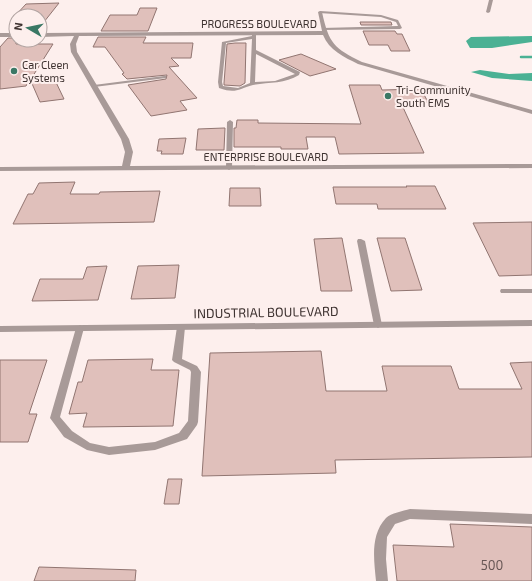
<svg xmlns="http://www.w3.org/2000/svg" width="532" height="581" font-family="'Exo 2',sans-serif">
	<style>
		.water { fill: #4bb194 }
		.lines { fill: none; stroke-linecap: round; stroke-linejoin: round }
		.stream { stroke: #4bb194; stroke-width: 2.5 }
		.building { fill: #e0c0bb; stroke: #917571 }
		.service { fill: #a89a98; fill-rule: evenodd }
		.minor { fill: #a89a98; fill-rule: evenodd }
		.poi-dot { fill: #3a7865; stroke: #fdefed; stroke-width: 1.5 }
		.labels { text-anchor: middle; stroke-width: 4; stroke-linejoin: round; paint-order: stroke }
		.far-street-label { font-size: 11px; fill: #3f3331; stroke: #fdefed }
		.far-poi-label { font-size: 11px; fill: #3f3331; stroke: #fdefed; text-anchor: start }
		.street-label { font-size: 13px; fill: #3f3331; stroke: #fdefed }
		.near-number-label { font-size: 13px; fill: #675654 }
	</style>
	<rect width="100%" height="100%" fill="#fdefed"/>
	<path class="water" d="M532,36v6l-40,6h-22l-4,-7 5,-4z
		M480,70l29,4 23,-1v8l-40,-3 -21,-6z"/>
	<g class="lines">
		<path class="stream" d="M521,57h11"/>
	</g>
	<path class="building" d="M59,3l-19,24v-11h-25l11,-12z
		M140,8h17l-9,23h-47l9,-16h27z
		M360,22h31l1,3h-31z
		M363,31h32l2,3h5l8,17h-19l-3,-6h-19z
		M98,37h48l-3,6h50l-2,15h-20l8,8 -10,1 28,31 -17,3 7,9 -36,6 -23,-31 38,-6 1,-4 -40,4 -5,-5 2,-1 -19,-26h-12z
		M8,38h8v6h37l-22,35 22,-3 11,23 -24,3 -10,-23 -4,7 -26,3v-42z
		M235,43h11l-1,40 -5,3 -16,-1v-2l3,-39z
		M301,54l35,15 -26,7 -31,-16z
		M349,85h31l2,5 39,-1 7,13 -27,1 23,50 -85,1 -4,-17h-29l2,12h-27v-2h-47v-19h2l1,-8h21v3l103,1z
		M224,128h1l-1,22h-28l2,-21z
		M186,138l-3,16h-22l1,-3h-5l2,-12z
		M75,182l-5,12h29l1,-2 60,-1 -6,31 -141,2 15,-30h5l6,-11z
		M406,186h29l11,23h-68l-1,-5h-41l-3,-17h74z
		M230,188h30l1,18h-32z
		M532,222v53l-33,1 -26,-53z
		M342,238l10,53h-31l-7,-52z
		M377,238h28l17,52 -31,1z
		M179,265l-4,33 -44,1 7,-33z
		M107,266l-9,34 -66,1 8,-22h43l4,-12z
		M321,351l5,40h61l-5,-25h69l8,23h63l-12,-26 22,-1v95l-197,3 1,13 -134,3 8,-123z
		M153,359l-2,11h28l-6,56 -90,1 4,-14 -18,1 9,-32h4l6,-22z
		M0,360h47l-18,54h8l-9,28h-28z
		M168,479h14l-3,25h-15z
		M450,524l82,3v54h-135l-4,-36 61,2z
		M39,567l97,3 -1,11h-101z"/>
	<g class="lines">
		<path class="service" d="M320,11l61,4 17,5 4,8 -2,1 -77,1 -1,-2 76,-2 -2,-4 -15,-5 -62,-4z
			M254,33l2,1v16l44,22 -1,3c-14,9 -30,7 -46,10 -15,4 -17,9 -34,3l-1,-6 4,-40 30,-6v-2zM252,39l-2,44 -12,5 -15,-2 -1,-4 4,-39zM256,54l39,20 -20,7 -20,1z
			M164,76h2v2l-72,9 -2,-1 2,-1z
			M230,120l3,2 -1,46 -3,2 -3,-2 1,-46z
			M358,239h3l4,2 17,84 -4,3 -4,-3 -17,-84z
			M501,289h31v4h-31l-1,-2z
			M181,324l4,3 -3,32 15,7 4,6 -3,50 -1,3 -10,14 -32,11 -46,5 -22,-5 -23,-13 -14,-19 26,-90 4,-3 4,3 -24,89 12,14 18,12 19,4 46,-5 24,-9 9,-12 3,-49 -1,-2 -16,-8 -2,-2 5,-33z
			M410,509l122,5v10l-122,-5 -15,5 -8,13 -1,22 2,22h-12c-2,-21 -6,-46 10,-63 5,-5 17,-7 24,-9z"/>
		<path class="minor" d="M489,0h4l-3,12 -2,1 -2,-1z
			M320,11l2,1c7,32 12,36 40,50l170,48v4l-174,-50c-14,-7 -29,-14 -35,-29l-244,1 -3,8 1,8 52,87 4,13 -3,14 402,-2v4l-532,3v-4l122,-1 3,-14 -4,-13 -50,-87 -1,-8 4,-8 -34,1v-4l282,-2 -4,-19z
			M0,33h16v4h-16z
			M532,320v6l-532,6v-6z"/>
	</g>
	<g class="poi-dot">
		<circle cx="14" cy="71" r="4"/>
		<circle cx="388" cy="96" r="4"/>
	</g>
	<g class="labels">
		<g class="far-street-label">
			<text x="259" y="28">PROGRESS BOULEVARD</text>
			<text x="266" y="161">ENTERPRISE BOULEVARD</text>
		</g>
		<g class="far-poi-label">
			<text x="22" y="69">Car Cleen<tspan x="22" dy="13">Systems</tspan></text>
			<text x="396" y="94">Tri-Community<tspan x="396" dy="13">South EMS</tspan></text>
		</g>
		<g class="street-label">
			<text transform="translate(266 312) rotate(-1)" y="5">INDUSTRIAL BOULEVARD</text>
		</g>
		<g class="near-number-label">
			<text x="492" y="570">500</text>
		</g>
	</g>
	<g transform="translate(28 28) rotate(279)"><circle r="19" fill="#fdefed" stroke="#b1a4a2"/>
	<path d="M0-3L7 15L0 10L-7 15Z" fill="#3a7865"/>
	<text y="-6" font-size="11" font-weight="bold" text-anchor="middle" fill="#3f3331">N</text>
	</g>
</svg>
